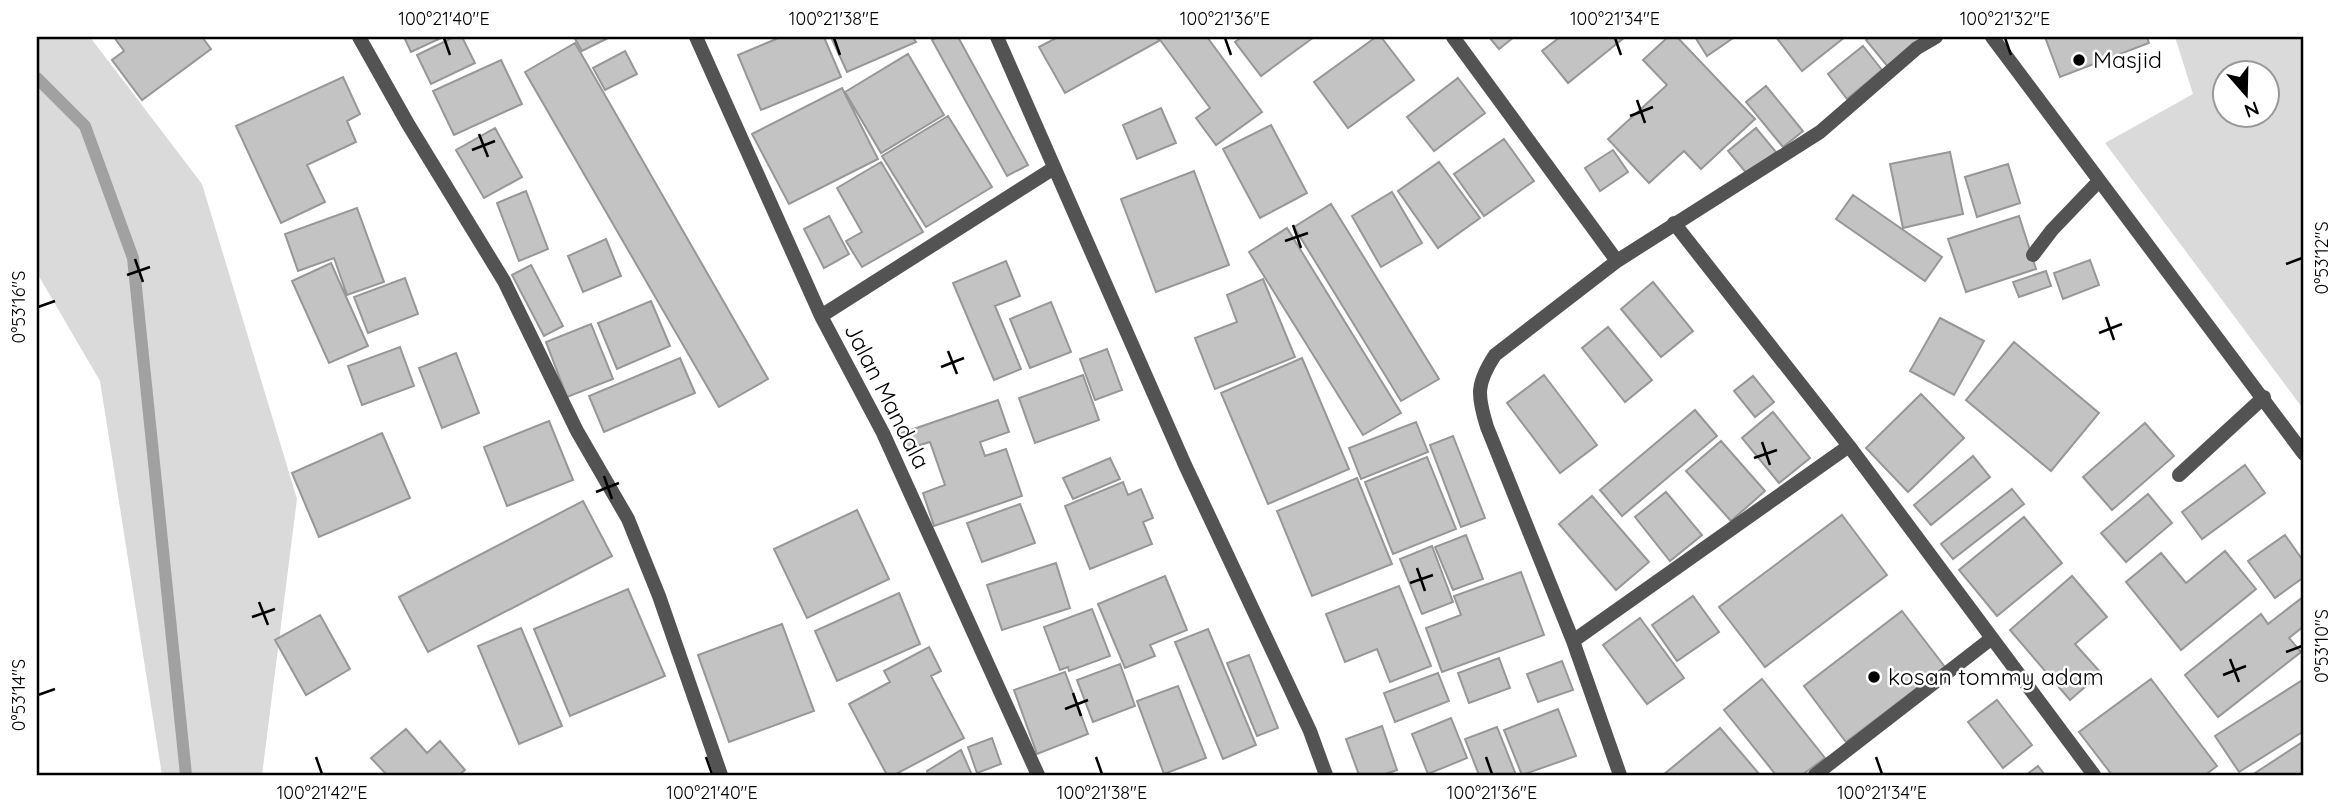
<svg xmlns="http://www.w3.org/2000/svg" width="2341" height="812" font-family="Quicksand,sans-serif">
	<style>
		.green { fill: #dadada; fill-rule: evenodd }
		.lines { fill: none; stroke-linecap: round; stroke-linejoin: round }
		.stream { stroke: #a1a1a1; stroke-width: 12 }
		.building { fill: #c3c3c3; stroke: #979797; stroke-width: 2 }
		.service { stroke: #535353; stroke-width: 14 }
		.minor { stroke: #535353; stroke-width: 14 }
		.ticks { fill: none; stroke: #000; stroke-width: 2.5 }
		.poi-dot { fill: #000; stroke: #fff; stroke-width: 2.5 }
		.labels { text-anchor: middle; stroke-width: 5; stroke-linejoin: round; paint-order: stroke }
		.poi-label { font-size: 23px; fill: #000; stroke: #fff; text-anchor: start }
		.street-label { font-size: 23px; fill: #000; stroke: #fff }
		.neatline { fill: none; stroke: #000; stroke-width: 2.5 }
		.ticks-label { font-size: 18px; text-anchor: middle; fill: #000 }
	</style>
	<rect width="100%" height="100%" fill="#fff"/>
	<path class="green" d="M37,37h53l112,147 95,315 -35,276h-100l-62,-394 -63,-108z
		M2175,37h129v373l-199,-267 88,-49zM2226,74h42v42h-42z"/>
	<g class="lines">
		<path class="stream" d="M37,78l48,48 48,132 53,517"/>
	</g>
	<path class="building" d="M114,37h88l9,12 -69,51 -30,-40 12,-9z
		M404,37h39l-32,15z
		M454,37h8l13,26 -44,21 -14,-29z
		M574,37h36l-28,14z
		M781,37h43l17,40 -80,33 -23,-55z
		M831,37h82l3,5 -69,30z
		M938,37h20l70,128 -21,11 -75,-136z
		M1058,37h98l3,4 -94,52 -26,-46z
		M1158,37h49l55,75 -46,33 -20,-27 14,-10z
		M1242,37h72l-53,39 -26,-34z
		M1376,37h5l33,43 -66,48 -34,-46z
		M1489,37h25l-15,12z
		M1560,37h65l-57,46 -26,-32z
		M1668,37h9l78,82 -54,50 -17,-18 -35,32 -41,-44 59,-54 -24,-25z
		M1695,37h37l1,1 -26,18z
		M1776,37h69l-43,34z
		M1871,37h56l-38,31 -23,-28z
		M2045,37h102l2,6 -89,34z
		M575,43l193,336 -49,28 -194,-335z
		M1863,46l19,24 -35,29 -19,-25z
		M625,51l12,23 -32,16 -12,-22z
		M908,54l36,61 -63,38 -36,-61z
		M501,60l21,44 -68,31 -21,-44z
		M343,77l17,37 -13,7 9,21 -49,23 18,37 -44,21 -45,-97z
		M1458,78l27,35 -51,38 -27,-34z
		M1766,86l37,45 -20,16 -37,-45z
		M842,88l36,71 -89,45 -37,-70z
		M1161,108l15,35 -39,16 -14,-34z
		M948,116l44,71 -66,40 -44,-71z
		M1271,125l36,68 -47,25 -37,-69z
		M495,128l27,49 -38,21 -28,-48z
		M1756,128l20,24 -28,23 -20,-24z
		M1504,139l30,42 -50,35 -30,-42z
		M1613,150l15,22 -28,19 -15,-23z
		M1950,152l13,62 -60,14 -13,-64z
		M881,162l42,70 -61,35 -16,-26 16,-9 -25,-44z
		M1439,162l41,56 -42,30 -40,-57z
		M2008,164l12,39 -43,14 -12,-40z
		M1194,171l35,94 -73,27 -35,-93z
		M526,191l22,58 -29,12 -22,-58z
		M1392,192l30,51 -41,24 -29,-51z
		M1853,195l89,62 -17,24 -89,-62z
		M1331,204l108,175 -38,22 -107,-174z
		M357,208l27,74 -37,13 -13,-37 -36,13 -13,-37z
		M829,216l20,38 -25,14 -20,-39z
		M2019,216l17,53 -70,23 -18,-53z
		M1287,228l114,185 -38,22 -114,-183z
		M606,239l15,37 -38,16 -15,-36z
		M2090,260l9,25 -36,14 -9,-26z
		M1006,261l14,35 -25,10 26,63 -27,11 -41,-97z
		M331,263l37,83 -39,17 -37,-82z
		M531,265l32,61 -19,10 -32,-61z
		M2046,271l5,15 -32,11 -6,-15z
		M405,278l13,36 -50,19 -14,-36z
		M1263,279l32,78 -80,32 -20,-51 42,-16 -10,-27z
		M1653,282l40,49 -32,26 -40,-48z
		M651,301l19,45 -53,23 -19,-46z
		M1051,302l20,50 -41,16 -20,-49z
		M1940,318l44,23 -30,54 -44,-24z
		M591,324l22,55 -46,18 -21,-55z
		M1608,327l44,53 -27,22 -43,-54z
		M2014,342l85,71 -48,58 -85,-71z
		M400,347l14,39 -52,19 -14,-39z
		M1107,349l15,41 -27,10 -15,-41z
		M456,353l23,60 -37,15 -23,-60z
		M680,358l15,35 -91,39 -15,-36z
		M1302,358l47,111 -81,35 -47,-111z
		M1083,375l16,45 -64,23 -16,-45z
		M1544,375l53,70 -37,28 -53,-70z
		M1753,376l21,26 -19,15 -21,-26z
		M1921,394l43,44 -56,54 -42,-44z
		M998,400l11,32 -29,10 5,14 21,-7 16,47 -88,30 -11,-33 22,-8 -15,-43 -23,7 -5,-16z
		M1695,410l22,26 -95,80 -22,-26z
		M1773,412l37,46 -31,25 -37,-45z
		M549,421l24,59 -66,26 -23,-59z
		M1416,422l12,30 -67,27 -12,-31z
		M2145,423l29,33 -62,54 -29,-33z
		M382,433l28,65 -91,39 -27,-64z
		M1453,436l32,82 -24,9 -31,-82z
		M1721,441l44,50 -34,30 -45,-50z
		M1973,456l17,21 -59,48 -17,-20z
		M1427,457l29,72 -63,25 -28,-72z
		M1110,458l10,21 -47,20 -10,-21z
		M2245,465l20,28 -63,46 -20,-27z
		M1357,478l35,86 -80,32 -35,-85z
		M1123,482l5,13 13,-6 12,29 -10,4 9,22 -62,25 -25,-63z
		M2012,489l12,15 -71,55 -12,-15z
		M1666,492l36,43 -32,26 -35,-44z
		M2148,494l24,29 -46,39 -25,-29z
		M1592,496l57,66 -33,28 -57,-66z
		M583,501l29,55 -184,96 -29,-55z
		M1020,504l15,39 -53,19 -15,-39z
		M857,510l32,69 -82,39 -33,-69z
		M1842,515l45,60 -122,92 -46,-60z
		M2024,517l38,46 -65,53 -38,-46z
		M1466,535l17,44 -30,11 -18,-43z
		M2285,535l19,27v15l-29,21 -27,-37z
		M1432,546l21,56 -31,12 -22,-55z
		M2225,551l31,38 -75,61 -55,-68 35,-29 25,30z
		M1056,563l14,45 -68,22 -15,-45z
		M1521,572l23,63 -102,37 -16,-44 35,-13 -7,-19z
		M1165,576l22,54 -37,15 5,11 -30,12 -27,-64z
		M2072,576l35,41 -32,27 26,29 -31,27 -60,-70z
		M1399,586l32,80 -41,16 -13,-33 -32,13 -19,-48z
		M628,589l37,87 -95,40 -36,-87z
		M899,593l21,51 -83,37 -22,-50z
		M1693,596l26,36 -42,29 -25,-36z
		M2303,597l1,29 -15,12 12,14 -83,65 -33,-42 76,-61 7,10z
		M1092,609l18,47 -41,15 -1,-4 -8,3 -16,-43z
		M1902,611l43,56 -99,75 -42,-56z
		M320,615l30,54 -44,26 -31,-55z
		M1640,618l44,60 -37,26 -44,-59z
		M782,624l32,87 -85,31 -31,-87z
		M521,628l41,98 -43,18 -41,-98z
		M1208,629l48,116 -33,14 -48,-117z
		M929,647l12,24 -10,5 33,62 -70,37h-7l-38,-71 41,-22 -6,-11z
		M1249,655l29,73 -21,8 -30,-73z
		M1499,658l11,30 -41,15 -11,-30z
		M1562,661l11,29 -35,12 -11,-28z
		M1120,664l15,42 -42,16 -16,-42z
		M1065,672l23,62 -51,20 -23,-64z
		M1438,673l11,28 -54,21 -11,-29z
		M1762,679l63,79 -23,17h-26l-52,-65z
		M2151,679l66,87 -12,9h-93l-33,-43z
		M2304,679v52l-65,41 -24,-36z
		M1178,686l28,72 -42,16 -27,-73z
		M1997,700l35,45 -29,23 -35,-46z
		M1558,709l18,47 -54,19 -18,-45z
		M1451,718l16,40 -39,16 -16,-40z
		M1382,726l15,44 -15,5h-23l-13,-36z
		M1497,727l19,48h-37l-14,-36z
		M1720,728l40,47h-97z
		M406,729l21,24 13,-12 25,29 -6,5h-72l-16,-17z
		M992,738l9,26 -24,9 -9,-26z
		M2304,741v34h-52z
		M961,750l11,25h-44l-1,-4z
		M2038,766l7,9h-19z"/>
	<g class="lines">
		<path class="service" d="M2033,255l19,-25 47,-49
			M2179,475l85,-78"/>
		<path class="minor" d="M359,37l49,87 96,157 73,150 51,88 31,77 62,179
			M696,37l125,279 62,117 155,342
			M997,37l188,428 125,266 16,44
			M1453,37l164,224
			M1992,37l312,417
			M1674,223l175,223 245,329
			M821,316l233,-148
			M1573,641l276,-195
			M1620,775l-47,-134 -86,-214c-10,-32 -11,-43 8,-72l122,-94 203,-129 97,-84 19,-11
			M1815,775l177,-137"/>
	</g>
	<path class="ticks" d="M444,38l6,17M834,38l6,17M1225,38l6,17M1615,38l6,17M2005,38l6,17M1637,100l8,23M1630,116l23,-9M479,134l9,23M472,150l23,-9M1293,225l8,23M1285,241l23,-8M135,259l8,23M2286,264l16,-6M127,275l23,-8M38,307l17,-6M2106,317l8,23M2099,333l23,-9M948,351l9,23M941,367l23,-9M1762,442l8,23M1754,458l23,-8M604,476l8,23M596,492l23,-9M1417,568l8,23M1410,583l23,-8M259,602l9,23M252,617l23,-8M2286,652l16,-6M2230,659l9,23M2223,675l23,-9M1073,693l8,23M38,695l17,-6M1065,709l23,-9M316,757l6,17M706,757l6,17M1096,757l6,17M1486,757l6,17M1876,757l6,17"/>
	<g class="poi-dot">
		<circle cx="2079" cy="60" r="7"/>
		<circle cx="1874" cy="677" r="7"/>
	</g>
	<g class="labels">
		<g class="poi-label">
			<text x="2093" y="68">Masjid</text>
			<text x="1888" y="685">kosan tommy adam</text>
		</g>
		<g class="street-label">
			<text transform="translate(887 396) rotate(63)" y="8">Jalan Mandala</text>
		</g>
	</g>
	<rect width="2341" height="812" fill="none" stroke="#ffffff" stroke-width="77"/>
	<g transform="translate(2246 94) rotate(160)"><circle r="33" fill="#ffffff" stroke="#999999" stroke-width="2"/>
	<path d="M0-5L12 26L0 18L-12 26Z" fill="#000000"/>
	<text y="-10" font-size="19" font-weight="bold" text-anchor="middle" fill="#000000">N</text>
	</g>
	<rect x="38" y="38" width="2264" height="736" class="neatline"/>
	<g class="ticks-label">
		<text x="444" y="25">100°21'40"E</text>
		<text x="834" y="25">100°21'38"E</text>
		<text x="1225" y="25">100°21'36"E</text>
		<text x="1615" y="25">100°21'34"E</text>
		<text x="2005" y="25">100°21'32"E</text>
		<text transform="translate(2322 258) rotate(-90)" y="6">0°53'12"S</text>
		<text transform="translate(19 307) rotate(-90)" y="6">0°53'16"S</text>
		<text transform="translate(2322 646) rotate(-90)" y="6">0°53'10"S</text>
		<text transform="translate(19 695) rotate(-90)" y="6">0°53'14"S</text>
		<text x="322" y="799">100°21'42"E</text>
		<text x="712" y="799">100°21'40"E</text>
		<text x="1102" y="799">100°21'38"E</text>
		<text x="1492" y="799">100°21'36"E</text>
		<text x="1882" y="799">100°21'34"E</text>
	</g>
</svg>
